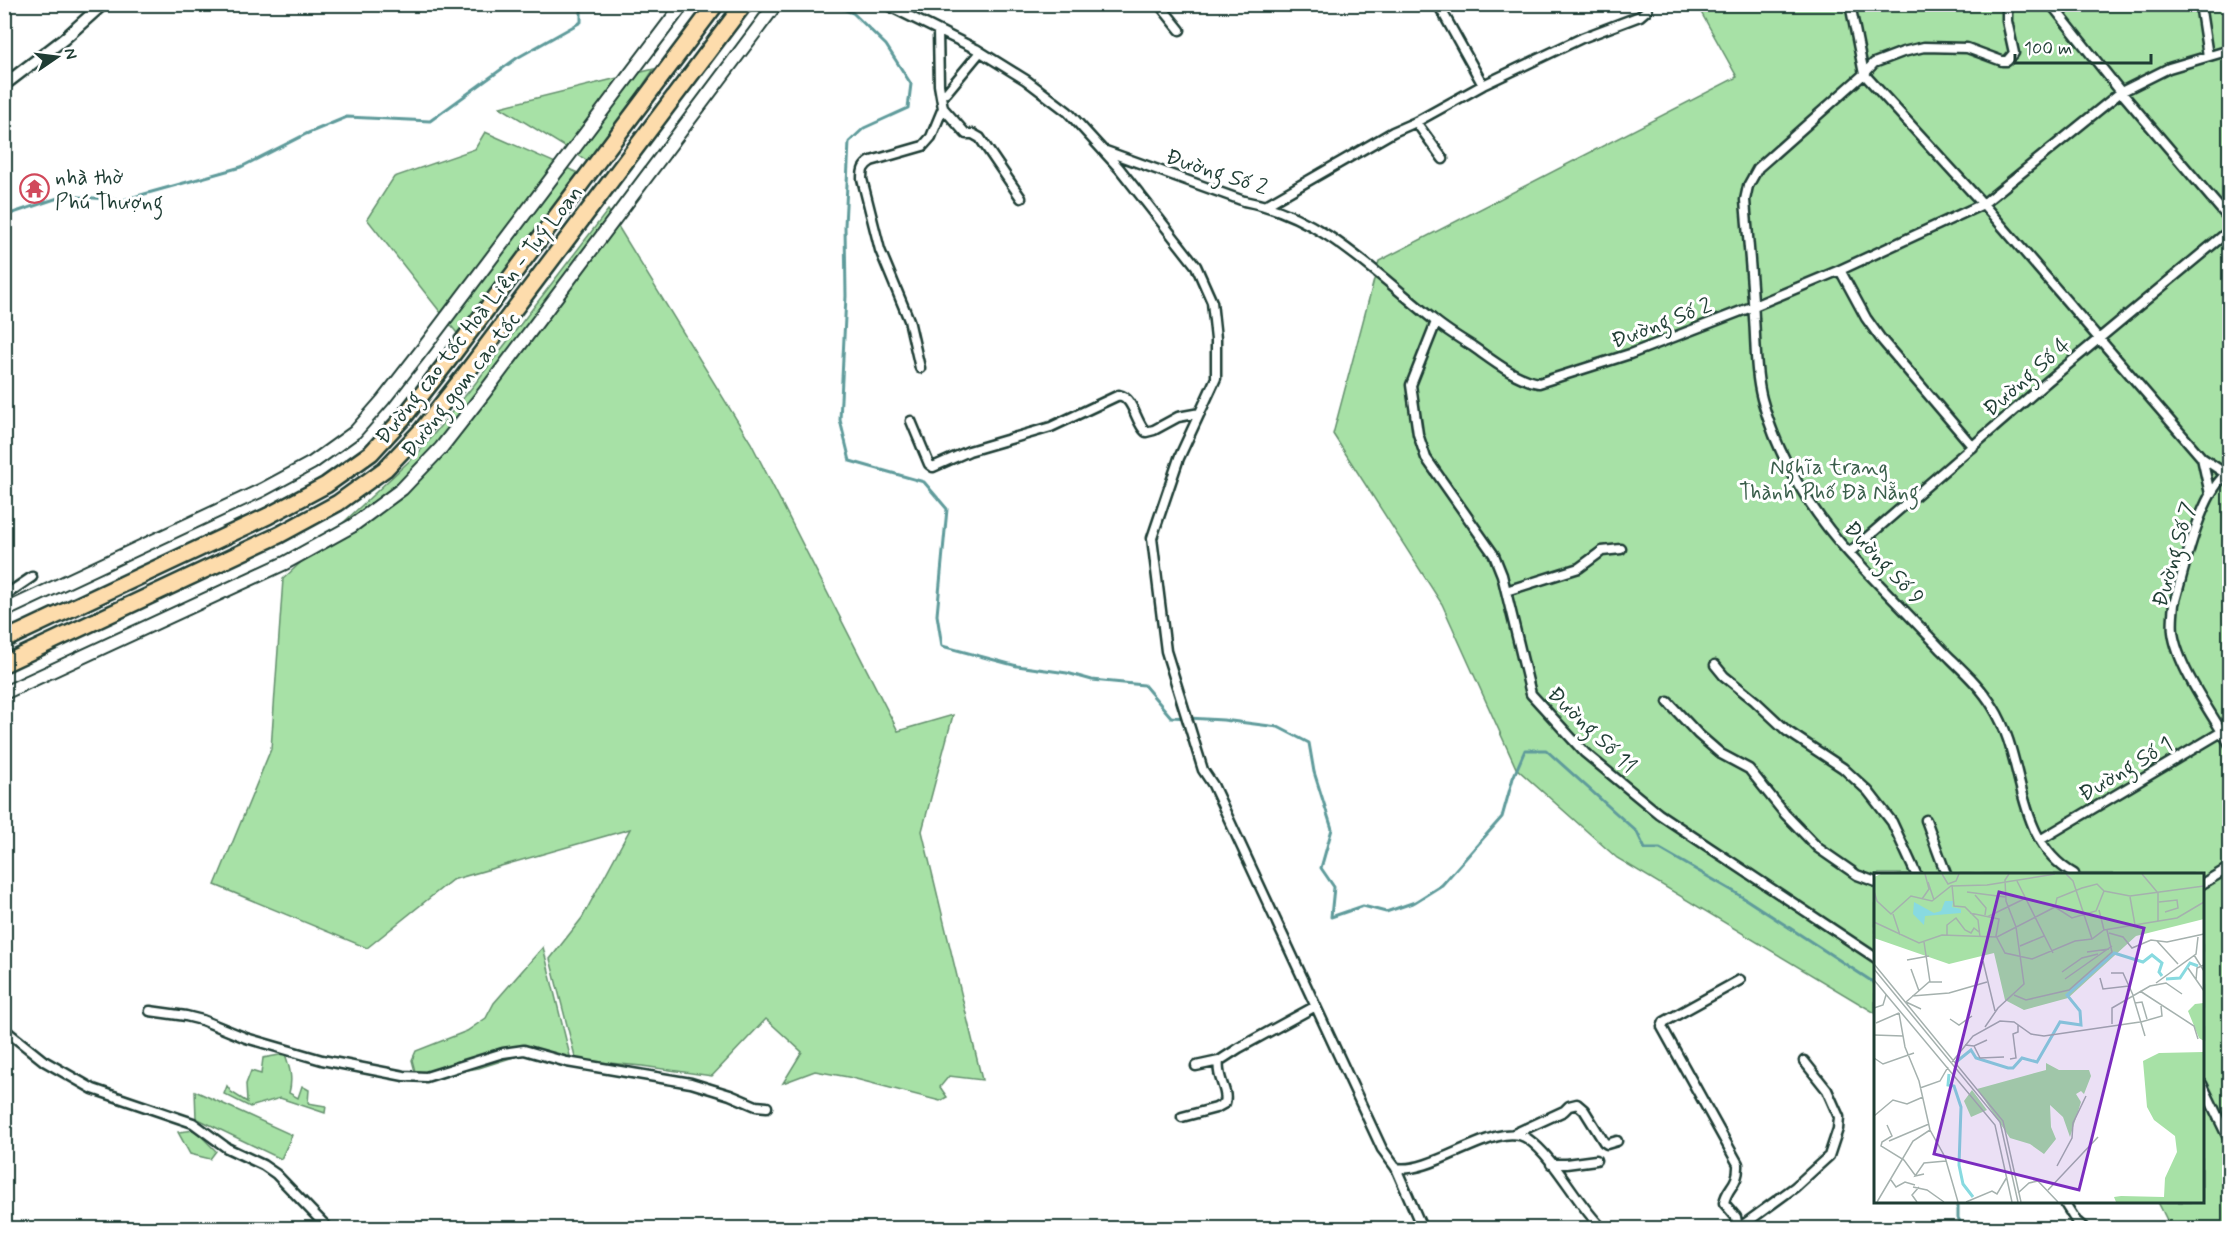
<svg xmlns="http://www.w3.org/2000/svg" width="2234" height="1233" font-family="Mynerve,sans-serif">
	<style>
		.green { fill: #a7e1a6; stroke: #638f6d; stroke-width: 1.5 }
		.lines { fill: none; stroke-linecap: round; stroke-linejoin: round }
		.stream { stroke: #5e9b9b; stroke-width: 3 }
		.minor-casing { stroke: #1f3d34; stroke-width: 13 }
		.tertiary-casing { stroke: #1f3d34; stroke-width: 15 }
		.secondary-casing { stroke: #1f3d34; stroke-width: 16 }
		.motorway-casing { stroke: #1f3d34; stroke-width: 20 }
		.minor { stroke: #fff; stroke-width: 8 }
		.tertiary { stroke: #fff; stroke-width: 10 }
		.secondary { stroke: #fff; stroke-width: 12 }
		.motorway { stroke: #fddcac; stroke-width: 15 }
		.labels { text-anchor: middle; stroke-width: 6; stroke-linejoin: round; paint-order: stroke }
		.street-label { font-size: 22px; fill: #1f3d34; stroke: #fff }
		.poi-label { font-size: 22px; fill: #1f3d34; stroke: #fff; text-anchor: start }
		.park-label { font-size: 22px; fill: #3a5e4b; stroke: #fff }
		.inset-river { fill: none; stroke: #88dae0; stroke-width: 3 }
		.inset-road { fill: none; stroke: #a5b1ae; stroke-width: 1.5 }
		.view { fill: #7b2cbf; fill-opacity: 0.15; stroke: #7b2cbf; stroke-width: 3 }
		.inset-edge { fill: none; stroke: #1f3d34; stroke-width: 3 }
	</style>
	<rect width="100%" height="100%" fill="#fff"/>
	<filter id="ink" filterUnits="userSpaceOnUse"><feTurbulence type="fractalNoise" baseFrequency=".0167" numOctaves="2"/><feDisplacementMap in="SourceGraphic" scale="12" xChannelSelector="R" yChannelSelector="G"/><feConvolveMatrix kernelMatrix="1 2 1 2 8 2 1 2 1" color-interpolation-filters="sRGB"/></filter>
	<g filter="url(#ink)">
		<path class="green" d="M1697,5h532v1223h-58l-13,-26h44v-328h-326l-1,139 -258,-155 -101,-90 -74,-164 -109,-170 46,-173 358,-184z
			M654,69l-63,94 -91,-56z
			M485,132l100,44 -125,161 -93,-118 27,-42 81,-28z
			M608,210l143,233 147,288 55,-16 -31,116 60,249 -33,-4 -9,11 7,10 -7,4 -92,-24 -33,-6 -32,12 19,-31 -36,-33 -54,57 -70,-10 -66,-6 -26,-101 32,-41 48,-89 -178,51 -85,68 -152,-63 56,-136 12,-170 137,-128 54,-66z
			M543,947l28,113 -35,-10 -57,18 -62,11 -5,-19 4,-9 51,-20 19,-13 8,-15z
			M285,1054c5,14 8,25 4,39l9,5 4,-12 7,4 -1,13 18,3 -1,7 -45,-15 -30,9 -26,-13 3,-8 4,6 16,10 -1,-18 5,-13 10,3 2,-16z
			M195,1091l97,44 -11,24 -85,-41z
			M195,1130l21,21 -6,8 -20,-5 -12,-22z"/>
		<g class="lines">
			<path class="stream" d="M831,4l22,9 33,32 25,39 -3,24 -44,20 -15,14 -4,84 1,70 -6,124 10,41 74,21 23,27 -10,106 5,31 75,20 50,7 25,7 52,5 27,32 52,3 55,7 31,16 5,29 18,57 -11,39 13,19 -3,30 32,-11 23,6 29,-10 27,-17 60,-68 11,-39 12,-28h21l91,82 8,17h15l73,42 143,93
				M4,216l60,-20 59,4 118,-33 65,-33 41,-17 83,4 87,-63 64,-36v-18
				M1958,1202v16l6,10"/>
			<defs>
				<path id="minor" d="M885,4l91,45 50,31 42,32 51,56 59,75 18,23 16,36 4,37v39l-37,80 -27,80 14,113 37,119 10,15 169,364 14,19 26,60
					M1159,4l21,26
					M1438,4l45,81
					M1850,4l14,70 119,130 219,254 24,16
					M2007,4v17l7,32 -7,8h-5l-35,-13 -43,-1 -21,5 -29,11 -10,11 -106,94 -10,18 -3,14c3,39 7,78 9,118 2,26 1,55 8,81 15,57 49,113 89,156 30,32 61,63 91,95 18,18 38,35 51,57 34,53 20,132 81,167
					M2051,4l70,88 109,128
					M2200,4l8,52
					M938,31l1,54 4,23 23,26h7l7,4 41,60
					M946,93l34,-41
					M1416,122l27,37
					M1106,151l138,50c78,14 131,72 190,119 12,10 25,18 38,26 20,14 43,33 67,37l91,-29 124,-48 86,-36 143,-66 138,-112 48,-24 61,-18
					M1266,205l127,-73 23,-10 67,-37 99,-47 58,-22 7,-6
					M1840,270l26,48 15,21 92,108
					M1436,322l-25,63 7,49 8,24 68,97 8,20 29,119 54,59 74,61 217,144
					M920,368l-11,-48 -29,-70 -18,-71c0,-9 1,-13 9,-18l52,-15 8,-9 12,-29
					M911,421l18,43 4,3 36,-16 82,-24 68,-32c15,3 16,27 27,37l8,-2 24,-13 22,-4
					M2202,458l8,36
					M2229,472c-29,19 -45,99 -55,132 -1,9 -2,19 -1,28 4,34 39,82 57,113
					M1849,553l199,-172 182,-151
					M1506,591l73,-23 23,-17 19,-2
					M4,596l28,-19
					M1715,665l9,11 31,25 32,30 56,37 25,23 24,31 24,52
					M1668,702l30,32 23,20 28,15 36,45 33,34 39,27 19,7
					M1926,820l20,54
					M2040,840l190,-113
					M2202,884l28,-17
					M150,1011l36,5 16,4 44,18 76,22 82,16 22,1 77,-24 21,-3 43,12 124,21 39,12 26,11 11,1
					M4,1029l40,32 49,28 100,34 34,25 36,17 13,9 52,54
					M1196,1066l23,-5 20,-13 75,-41
					M2202,1084l28,58
					M1182,1117l34,-9 9,-5c4,-13 -9,-24 -6,-42
					M1514,1134l50,-23 5,-5 8,-2 7,6 20,32 3,2 10,-3
					M1551,1164h15l30,-4
					M1396,1168c38,7 102,-50 132,-29 28,20 48,64 74,89
					M2064,1202l12,19 8,7
					M1738,1228l-2,-11 -12,-14c3,-17 15,-17 14,-39l-76,-137 2,-5 76,-42
					M1739,1228l56,-41 34,-31 9,-27 1,-12 -12,-27 -23,-29"/>
				<path id="tertiary" d="M4,85l60,-46 39,-35"/>
				<path id="secondary" d="M4,611l258,-121 50,-27 43,-31 28,-32 42,-54 258,-342
					M4,693l281,-130 67,-37 50,-37 39,-41 43,-55 292,-389"/>
				<path id="motorway" d="M4,640l264,-124 58,-31 45,-32 33,-36 43,-55 269,-358
					M4,664l275,-129 59,-32 47,-34 36,-38 43,-55 280,-372"/>
			</defs>
			<use href="#minor" class="minor-casing"/>
			<use href="#tertiary" class="tertiary-casing"/>
			<use href="#secondary" class="secondary-casing"/>
			<use href="#motorway" class="motorway-casing"/>
			<use href="#minor" class="minor"/>
			<use href="#tertiary" class="tertiary"/>
			<use href="#secondary" class="secondary"/>
			<use href="#motorway" class="motorway"/>
		</g>
	</g>
	<defs>
		<symbol id="temple-ring" viewBox="-11 -11 22 22"><circle r="9.5" fill="#fff" stroke="#d1495b" stroke-width="1.5"/><path d="M0-6L5-2H3V0L6.5 2.5H4V6H1.5V3h-3V6H-4V2.5H-6.5L-3 0V-2H-5Z" fill="#d1495b"/></symbol>
	</defs>
	<g fill-rule="evenodd">
		<use href="#temple-ring" x="18" y="172" width="33" height="33"/>
	</g>
	<g class="labels">
		<g class="street-label">
			<text transform="translate(1217 171) rotate(18)" y="8">Đường Số 2</text>
			<text transform="translate(478 314) rotate(-52)" y="8">Đường cao tốc Hoà Liên - Tuý Loan</text>
			<text transform="translate(1661 322) rotate(-21)" y="8">Đường Số 2</text>
			<text transform="translate(2026 376) rotate(-41)" y="8">Đường Số 4</text>
			<text transform="translate(460 384) rotate(-52)" y="8">Đường gom cao tốc</text>
			<text transform="translate(2173 554) rotate(-74)" y="8">Đường Số 7</text>
			<text transform="translate(1885 562) rotate(47)" y="8">Đường Số 9</text>
			<text transform="translate(1593 729) rotate(44)" y="8">Đường Số 11</text>
			<text transform="translate(2125 768) rotate(-31)" y="8">Đường Số 1</text>
		</g>
		<g class="poi-label">
			<text x="55" y="184">nhà thờ<tspan x="55" dy="25">Phú Thượng</tspan></text>
		</g>
		<g class="park-label">
			<text x="1829" y="474">Nghĩa trang<tspan x="1829" dy="25">Thành Phố Đà Nẵng</tspan></text>
		</g>
	</g>
	<g transform="translate(1874 873)">
		<rect width="330" height="330" fill="#fff"/>
		<path d="M7,1h323v45l-68,17 -68,62 -44,12 -19,-10 -11,-47 -45,11 -75,-26v-61zM330,130v38l-5,-3 -11,-27 7,-7zM330,179v150h-88l-2,-5 7,-1 43,1 1,-19 12,-26 -2,-16 -21,-16 -7,-13 -4,-46 16,-8zM172,190l13,7h30l2,6 -7,18 -3,-3 -5,3 5,8 -11,35 -7,-20 -13,-12 1,22 5,12 -12,15 -14,-10 -20,-6 -33,-49 69,-19zM98,217l15,20 -16,7 -7,-16z" fill="#a7e1a6"/>
		<path d="M71,28h8l-1,6 9,2v4l-36,3 -1,9 -11,-11 1,-12 20,11 7,-2z" fill="#88dae0"/>
		<path class="inset-river" d="M292,106l14,-1 10,-15 8,3M82,189l15,-12 5,8 32,10h5l9,-10 15,4 23,-40 21,3 -1,-14 -13,-16 47,-42 29,9 9,-7 10,8 -3,9 3,4M75,201l-1,11 6,1 7,21 -2,58 4,19 10,13"/>
		<path class="inset-road" d="M68,1l6,10 8,-3 3,-7M192,1l7,7 19,58M268,1l16,19M143,8l36,72M54,9l6,18M78,12l2,21 11,1 13,13 2,17M0,18l3,10 14,13 20,-18 21,5 19,-15 36,-1 68,-11M230,18l26,5 74,-10M93,19l38,5M284,20v29M101,22l11,13 -1,7M256,24l5,28M48,26l7,-10 -4,-15M285,29l18,-2 1,8 -13,4M181,34l17,11 24,-7 8,-20M181,34l2,-9 25,-10 15,-4 7,7M225,37l5,20M96,40l29,6 -3,17 9,17 27,6 43,-18 17,-2 12,-9 73,-12 27,-16M19,41l7,21M113,44l39,-19M0,49l45,21 23,-8 55,2 58,-30M235,60l14,4 9,11 19,-8 16,2 37,-8M73,62v-10l9,-7 9,12 6,3 3,-5 5,4M283,68l21,23M50,69l6,40M146,73l24,-10M213,79l22,-3M320,82l10,16M33,87l22,-4M109,88l12,50M0,91l129,157 18,81M314,95l16,23M0,96l126,153 18,80M37,96l8,22M188,99l20,-14 16,-4M237,100h12l10,22M226,105l3,11 26,-3M191,106l47,-33M0,107l121,145 17,77M322,107l1,-12 7,-3M282,110l40,-29 2,-17M266,118l54,35 4,13M140,122l12,5 43,-10 43,-38 -5,-22M38,123l37,-3 38,-11M259,123l12,40M261,130l7,-1 5,17M0,135l9,-3 3,-10M47,136l-15,-7 23,-20h13M25,140l6,34 14,34 11,49 15,27 13,45M76,146l9,6 13,-9M267,149l21,-6 -1,-10M2,150l23,-10M238,151v-16l38,-22 16,-3 16,11M111,154l13,-19 26,-24 -8,-57 -10,-26 -1,-21 4,-6M0,162l29,1M91,172l9,1 13,-6M100,173l6,12 24,-1M0,185l9,6 31,-11M136,186l6,-1 -3,-24 5,-2v-7M78,189l21,-26 27,-15 14,1 17,12 13,2 96,-14M46,215l20,-7 8,-14M0,243l19,-16 14,4 16,-7M13,252l5,11 -10,6 -1,4 23,14 11,15M15,268l40,-17M183,293l15,-28 1,-15 13,-27M50,301l-9,2 9,-13 22,-2M17,307l5,7 9,-5 10,3M39,314l14,3 17,12M174,317l50,-53M144,320l11,-10 9,-2 20,21M3,329l36,-61 17,-11M43,329l-5,-7 7,-8M92,329l26,-11 5,3 10,-17"/>
		<path class="view" d="M125,19l145,36 -65,262 -145,-36z"/>
		<rect width="330" height="330" class="inset-edge"/>
	</g>
	<rect width="2234" height="1233" fill="none" stroke="#fff" stroke-width="24"/>
	<rect x="12" y="12" width="2210" height="1209" fill="none" stroke="#1f3d34" stroke-width="2" filter="url(#ink)"/>
	<g transform="translate(57 57) rotate(76)" stroke="#ffffff" stroke-width="4.5" paint-order="stroke">
	<path d="M0-4.5L10 22L0 15L-10 22Z" fill="#1f3d34"/>
	<text y="-9" font-size="16" font-weight="bold" text-anchor="middle" fill="#1f3d34">N</text>
	</g>
	<path d="M2015 54v9h136v-9" fill="none" stroke="#1f3d34" stroke-width="3"/>
	<text x="2024" y="54" font-size="18" fill="#1f3d34" stroke="#ffffff" stroke-width="4.5" paint-order="stroke">100 m</text>
</svg>
